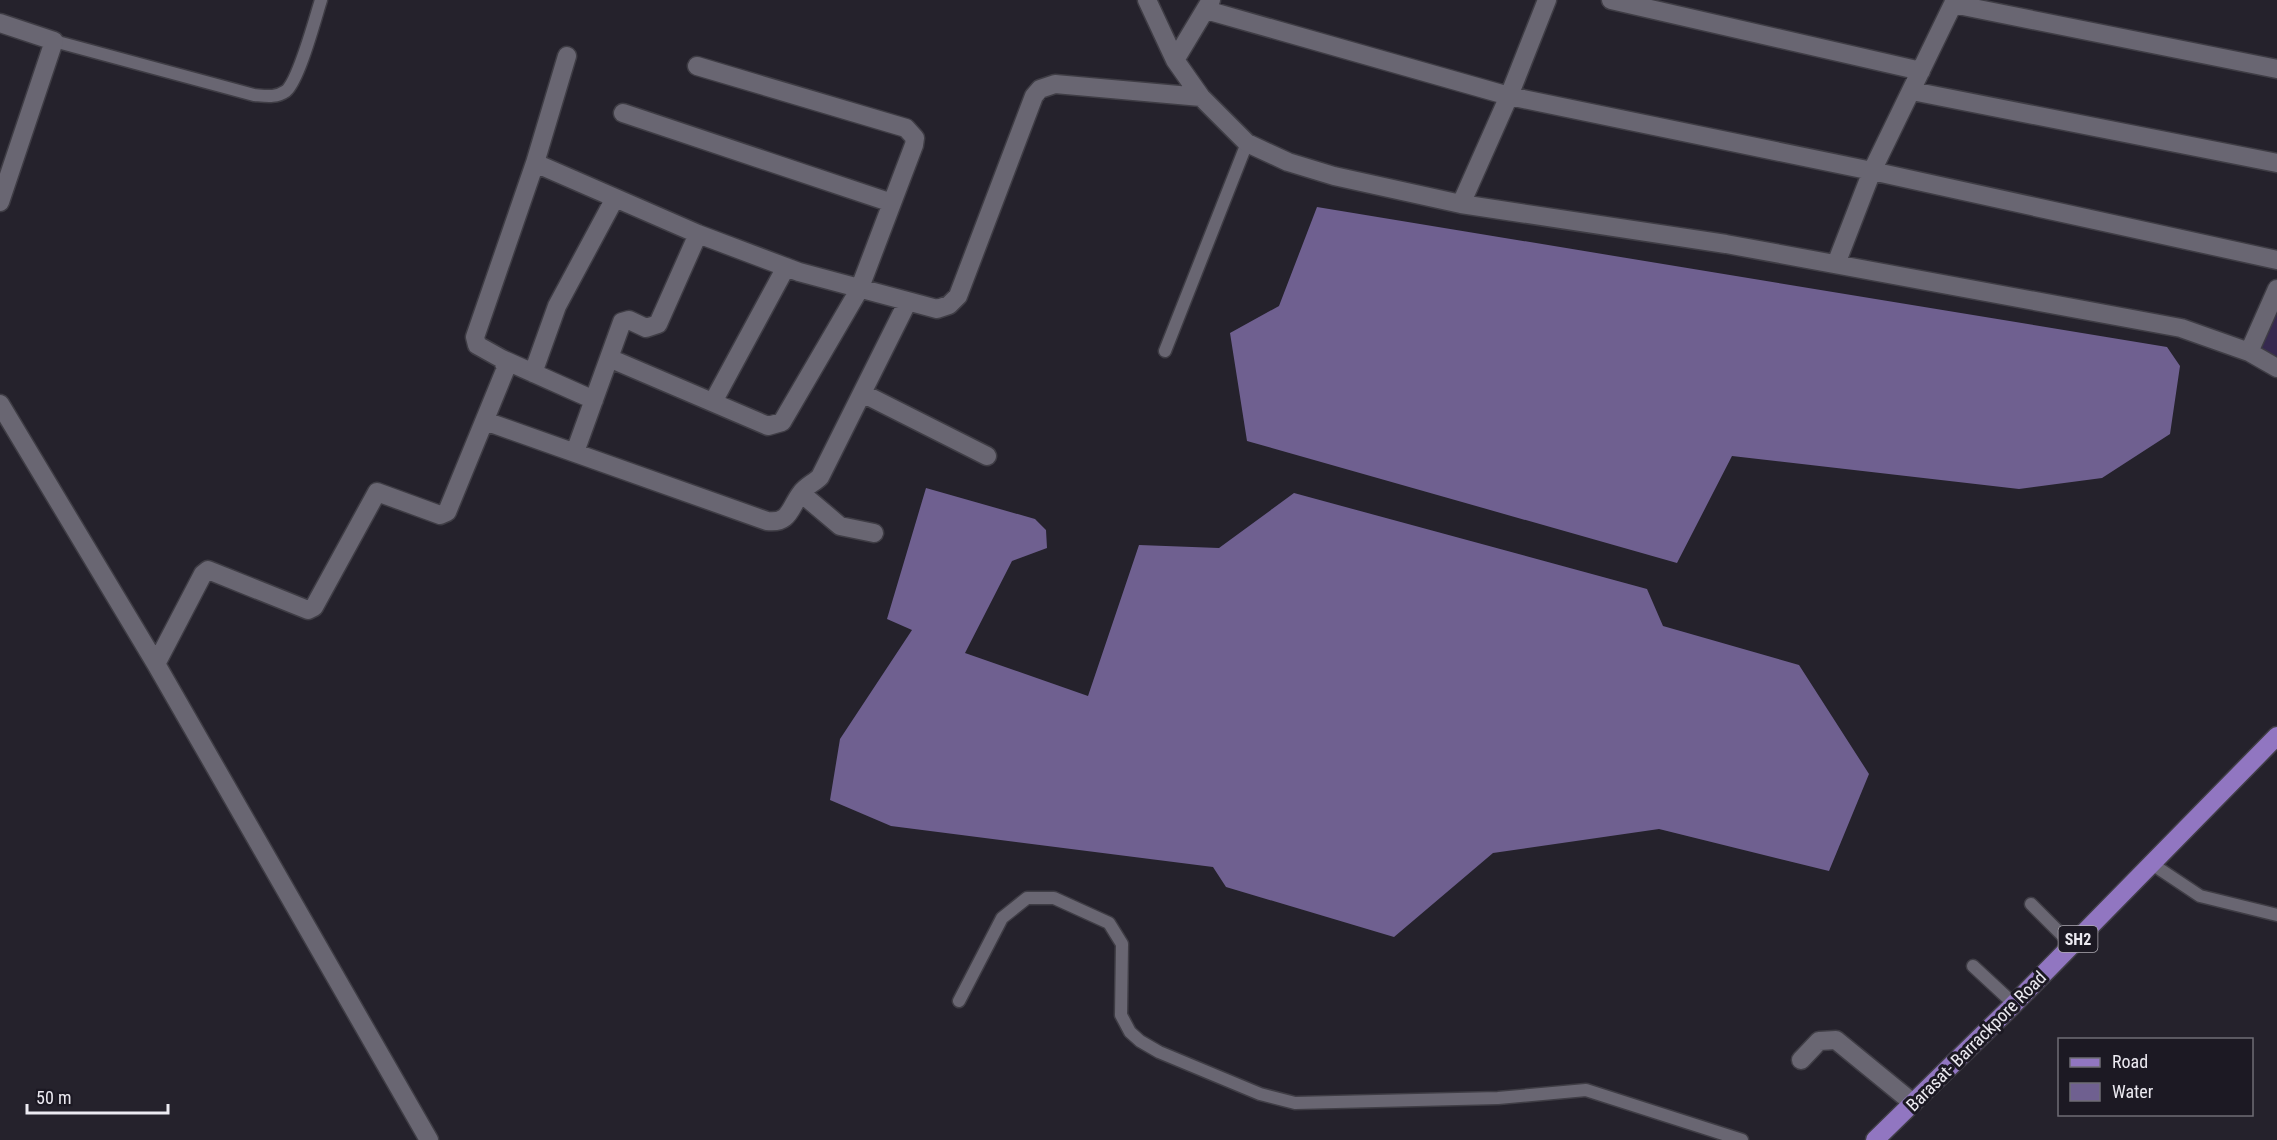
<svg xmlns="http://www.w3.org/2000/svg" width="2277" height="1140" font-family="'Roboto Condensed',sans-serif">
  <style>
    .green { fill: #36294f }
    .water { fill: #6f6090 }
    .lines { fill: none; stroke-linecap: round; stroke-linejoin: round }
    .service-casing { stroke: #3f3d45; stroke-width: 15 }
    .minor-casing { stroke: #3f3d45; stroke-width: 21 }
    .primary-casing { stroke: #3f3d45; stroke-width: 21 }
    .service { stroke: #696672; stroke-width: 12 }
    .minor { stroke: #696672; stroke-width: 18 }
    .primary { stroke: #9176c1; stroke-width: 18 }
    .labels { text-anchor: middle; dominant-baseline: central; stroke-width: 6; stroke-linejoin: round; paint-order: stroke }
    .shield { fill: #1c1923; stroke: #aeabb3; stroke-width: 1.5 }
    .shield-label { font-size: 16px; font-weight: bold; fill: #eceaf1 }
    .street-label { font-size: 18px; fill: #eceaf1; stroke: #1c1923 }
  </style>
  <rect width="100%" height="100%" fill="#25222c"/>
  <path class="green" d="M2277 305V360L2255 347Z"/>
  <path class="water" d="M1317 207 2167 347 2180 366 2170 434 2102 478 2019 489 1732 456 1677 563 1247 441 1230 333 1279 306Z
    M926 488 1035 519 1046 530 1047 548 1012 561 965 653 1088 696 1139 545 1219 548 1294 493 1647 589 1663 626 1799 665 1869 774 1829 871 1659 829 1493 853 1394 937 1226 887 1213 867 891 826 830 800 840 739 912 630 887 619Z"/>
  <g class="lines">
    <g class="service-casing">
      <path id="service" d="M54 41 254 95C266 96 276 98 286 91 299 80 315 19 321 0
        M1165 351 1247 143
        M2152 864 2200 896 2277 915
        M2031 904 2072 945
        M1973 966 2014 1004
        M959 1001 1002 918 1027 898H1054L1109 923 1122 944 1121 1015 1130 1032 1140 1041 1159 1052 1260 1094 1295 1103 1498 1098 1586 1090 1742 1140"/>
    </g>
    <g class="minor-casing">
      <path id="minor" d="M1147 0 1175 60 1201 97 1247 143 1288 162 1334 176 1461 204 1726 244 2181 328 2249 352 2277 368
        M1547 0 1509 96 1872 171 1955 0
        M1611 0 1921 71
        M1953 4 2277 69
        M1206 10 1509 96 1461 204
        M0 23 54 41 0 202
        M567 56 535 163 698 234 799 272 937 309 949 305 958 296 1034 96 1040 89 1055 84 1201 97
        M1175 60 1211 0
        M1912 91 2277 163
        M623 113 892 203
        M1836 264 1872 171 2277 260
        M2249 352 2277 289
        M609 358 768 426 782 422 859 290 914 145 915 138 906 128 697 66
        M502 359 594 400
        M533 373 557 306 615 198
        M862 393 987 456
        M713 402 786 267
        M0 404 156 664 429 1140
        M485 421 767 521C790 524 790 507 801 493 806 486 814 483 820 477L907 303
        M575 452 622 322 629 320 646 328 658 324 698 234
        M801 493 840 526 874 533
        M156 664 203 574 208 570 308 610 314 607 377 492 440 515 447 512 506 368 502 359 477 345 475 337 535 163
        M1801 1060 1819 1041 1836 1040 1913 1103"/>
    </g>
    <g class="primary-casing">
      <path id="primary" d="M1875 1140 2014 1004 2277 736"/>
    </g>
    <use href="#service" class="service"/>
    <use href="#minor" class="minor"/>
    <use href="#primary" class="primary"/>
  </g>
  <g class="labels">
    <rect class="shield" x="2058.5" y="926" width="39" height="26" rx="4.5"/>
    <g class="shield-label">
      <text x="2078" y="939">SH2</text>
    </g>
    <g class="street-label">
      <text transform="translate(1976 1041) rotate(-45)">Barasat- Barrackpore Road</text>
    </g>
  </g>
  <rect x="2058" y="1038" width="195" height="78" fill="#1c1923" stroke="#6f6d75" stroke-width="1.5"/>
  <rect x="2070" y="1058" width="30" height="9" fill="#9176c1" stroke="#6f6d75" stroke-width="1.5"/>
  <text x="2112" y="1068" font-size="18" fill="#eceaf1">Road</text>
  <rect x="2070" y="1083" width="30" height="18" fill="#6f6090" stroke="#6f6d75" stroke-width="1.5"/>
  <text x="2112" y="1098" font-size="18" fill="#eceaf1">Water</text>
  <path d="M27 1104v9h141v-9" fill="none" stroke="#eceaf1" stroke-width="3"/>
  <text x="36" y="1104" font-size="18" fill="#eceaf1" stroke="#1c1923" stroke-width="4.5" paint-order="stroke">50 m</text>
</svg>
